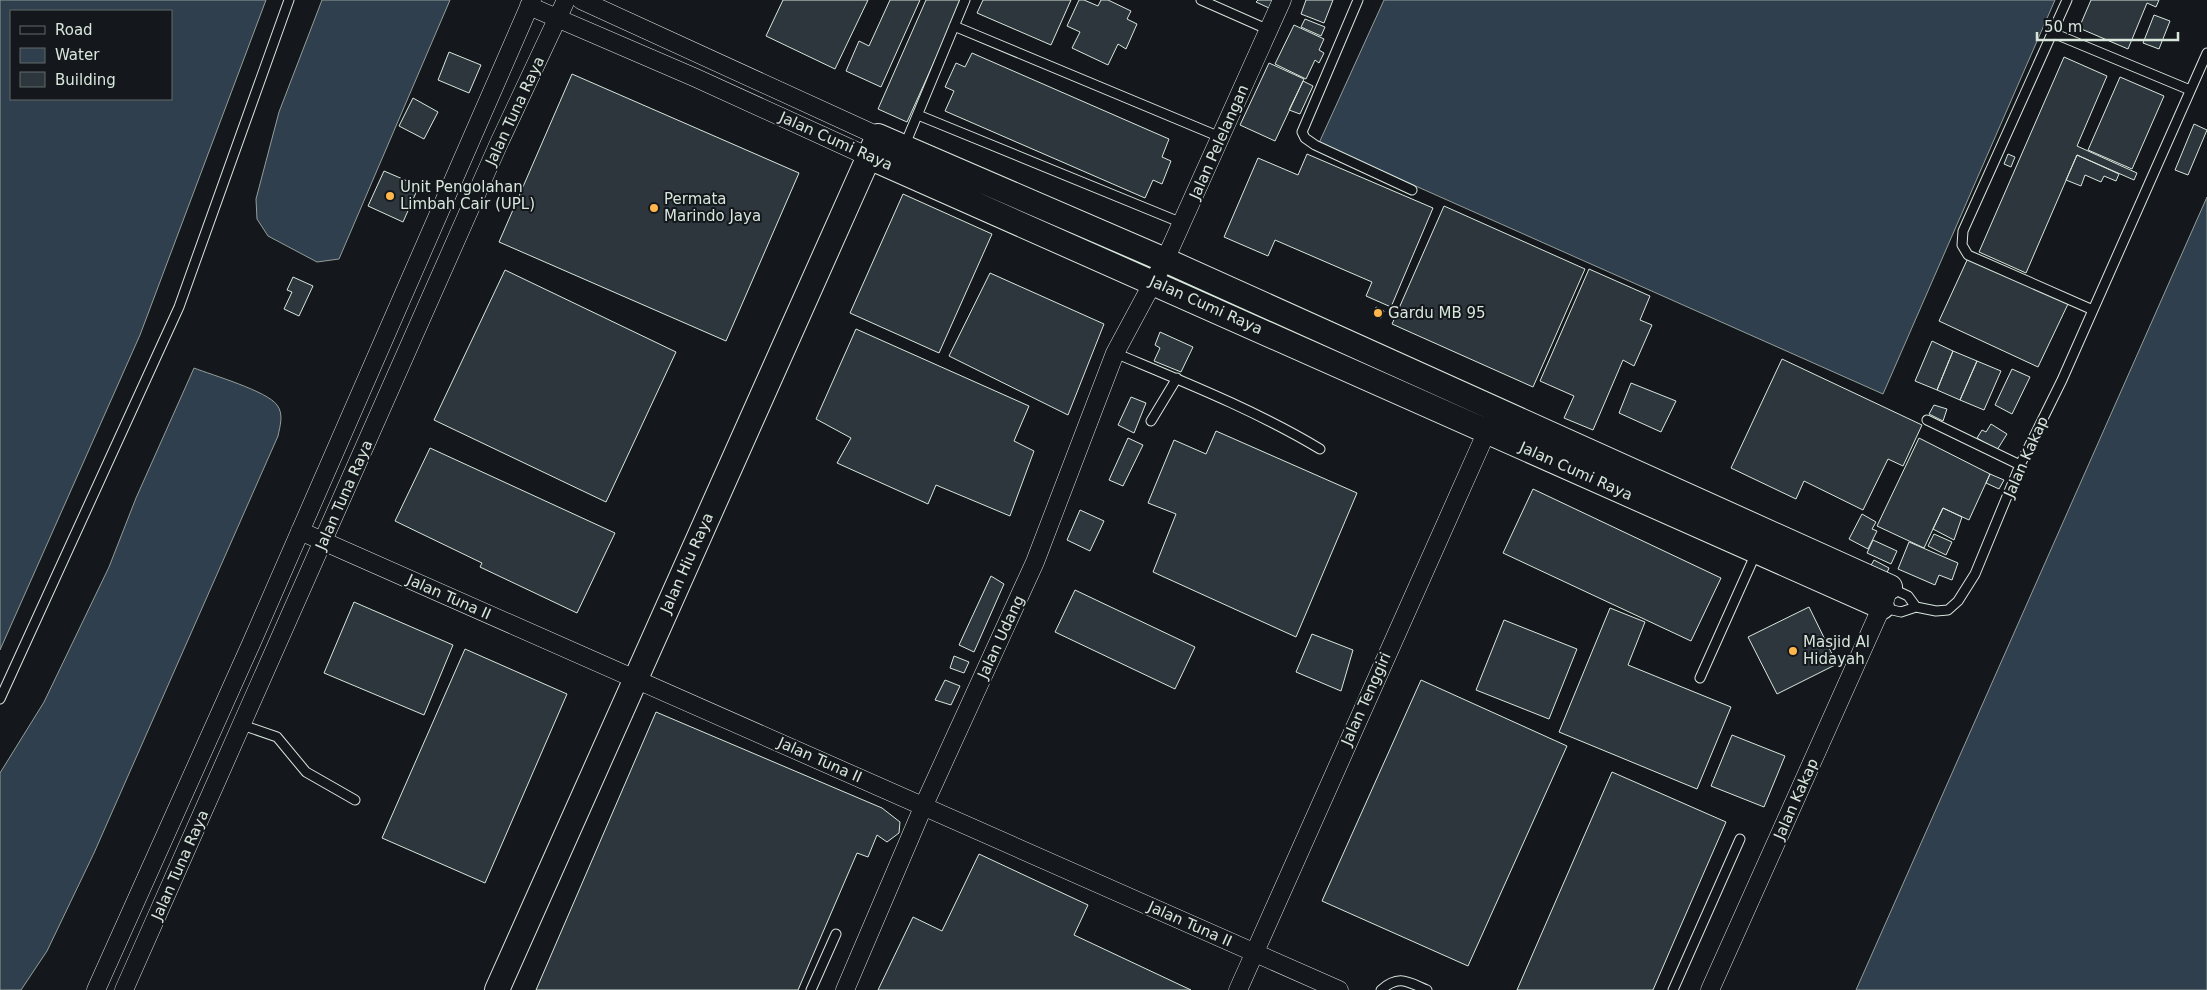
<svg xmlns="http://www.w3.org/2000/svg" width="2207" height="990" font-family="'DejaVu Sans',sans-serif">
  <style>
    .water { fill: #2f3f4d; stroke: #939e99; fill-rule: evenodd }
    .building { fill: #2c363c; stroke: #d8e6dc }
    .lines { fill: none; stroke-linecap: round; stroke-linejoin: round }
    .lane-casing { stroke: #d8e6dc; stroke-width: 11 }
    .street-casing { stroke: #d8e6dc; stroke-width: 19 }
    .secondary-casing { stroke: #d8e6dc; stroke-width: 26 }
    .lane { stroke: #14181c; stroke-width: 9 }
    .street { stroke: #14181c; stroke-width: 18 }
    .secondary { stroke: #14181c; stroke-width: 24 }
    .poi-dot { fill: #ffb74d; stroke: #14181c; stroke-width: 2 }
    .labels { text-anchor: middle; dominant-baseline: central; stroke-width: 4; stroke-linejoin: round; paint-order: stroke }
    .street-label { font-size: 15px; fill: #d8e6dc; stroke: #14181c }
    .poi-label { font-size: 15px; fill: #d8e6dc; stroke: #14181c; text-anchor: start }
  </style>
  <rect width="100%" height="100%" fill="#14181c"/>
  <path class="water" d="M0 0H266L140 335 0 650ZM11 11H171V99H11Z
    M322 0H450L339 259 317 262 268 236 257 219 256 199 279 112Z
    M1384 0H2055L1883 394 1319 143Z
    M2207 197V990H1856Z
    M194 368C212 375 267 391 277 405 284 414 280 426 278 436L94 853 47 951 21 990H0V773L44 702 109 567 136 498Z"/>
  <path class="building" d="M783 0H868L835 69 766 36Z
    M890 0H920L881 87 846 71 859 41 869 46Z
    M926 0H962L907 122 878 109Z
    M983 0H1071L1051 45 977 13Z
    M1079 0H1084L1098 6 1101 0H1108L1131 11 1127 19 1137 24 1126 49 1118 44 1108 65 1072 48 1080 32 1067 26Z
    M1258 0H1273L1269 8 1256 2Z
    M1306 0H1333L1324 23 1301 14Z
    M2091 0H2159L2156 7 2147 3 2128 49 2079 28Z
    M2154 15 2170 21 2159 49 2143 43Z
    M1305 19 1325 27 1321 36 1301 27Z
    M1294 25 1324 39 1319 50 1324 53 1319 63 1315 60 1306 79 1275 64Z
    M449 52 481 65 469 93 438 80Z
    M972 53 1169 139 1162 157 1171 161 1162 184 1153 180 1145 198 945 111 954 91 945 87 956 63 965 67Z
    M2064 57 2107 76 2077 146 2137 173 2134 180 2077 155 2026 273 1979 252Z
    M1269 63 1304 79 1275 141 1240 125Z
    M572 74 799 173 726 341 499 242Z
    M2120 77 2164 96 2132 169 2088 150Z
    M1303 81 1313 86 1300 114 1289 110Z
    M413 98 438 112 424 139 399 126Z
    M2194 124 2207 130 2188 175 2175 170Z
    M1307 154 1433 208 1391 307 1366 296 1372 282 1275 240 1268 256 1224 237 1258 158 1298 175Z
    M2008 154 2015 157 2011 167 2004 164Z
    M2077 155 2119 174 2116 181 2104 176 2101 182 2085 175 2081 186 2066 180Z
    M384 171 419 186 403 222 368 206Z
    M903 194 992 234 939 353 850 313Z
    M1444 206 1585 269 1533 387 1392 324Z
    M1968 258 2068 304 2038 367 1939 321Z
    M1589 269 1650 296 1640 320 1652 325 1634 366 1623 360 1593 430 1564 418 1574 396 1540 381Z
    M505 270 676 352 606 502 434 420Z
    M990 273 1104 324 1068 415 949 356Z
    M293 277 313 286 299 316 284 309 292 292 287 290Z
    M1376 307 1384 311 1381 318 1373 315Z
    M856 329 1029 406 1014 441 1034 451 1010 516 936 485 928 504 837 463 851 438 816 419Z
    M1160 332 1193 347 1181 372 1154 361 1160 348 1155 345Z
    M1932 341 1953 351 1937 390 1915 381Z
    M1953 351 1977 361 1960 400 1937 390Z
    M1782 359 1922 425 1903 466 1888 459 1863 510 1804 481 1796 499 1731 468Z
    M1977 361 2001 371 1984 410 1960 400Z
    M2012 369 2030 377 2012 414 1995 405Z
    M1631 383 1676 401 1661 432 1619 413Z
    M1131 397 1146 403 1134 433 1118 425Z
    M1934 405 1947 409 1943 421 1929 414Z
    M1991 424 2007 434 1997 450 1977 438 1982 430 1986 432Z
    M1216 431 1357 493 1296 637 1153 572 1176 514 1148 503 1174 440 1206 454Z
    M1128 438 1143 445 1123 486 1109 480Z
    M1919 438 1990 474 1969 520 1943 508 1924 548 1877 526Z
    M430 448 615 533 577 613 480 567 482 563 395 521Z
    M1990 474 2004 480 1999 489 1986 483Z
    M1533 489 1721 578 1691 641 1503 553Z
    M1943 508 1962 517 1954 540 1933 529Z
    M1080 510 1104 521 1090 551 1067 540Z
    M1862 514 1876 522 1872 529 1877 531 1868 549 1849 539Z
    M1934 534 1952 542 1946 555 1928 546Z
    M1873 540 1897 551 1891 564 1867 553Z
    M1909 542 1958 563 1952 580 1939 575 1935 585 1898 569Z
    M1874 560 1889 568 1886 575 1870 567Z
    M991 576 1004 584 974 652 959 645Z
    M1075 590 1195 647 1175 689 1055 632Z
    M354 602 453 645 424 715 324 673Z
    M1809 607 1837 664 1777 694 1748 637Z
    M1610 608 1645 622 1628 665 1731 707 1697 789 1559 732Z
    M1504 620 1577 649 1549 719 1476 690Z
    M1312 634 1353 650 1341 691 1296 672Z
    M465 649 567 694 485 883 382 838Z
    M954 656 969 662 964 673 950 668Z
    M945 680 960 686 951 705 935 700Z
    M1421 680 1567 746 1468 966 1322 901Z
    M656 712 882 808 900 822 899 833 887 842 877 835 868 857 857 853 798 990H536Z
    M1732 735 1785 756 1764 807 1711 786Z
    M1612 772 1726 822 1675 939 1653 990H1517Z
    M979 854 1088 905 1074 935 1191 990H878L913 917 942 931Z"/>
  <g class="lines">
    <g class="lane-casing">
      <path id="lane" d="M1201 0 1269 30
        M1358 0 1302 132 1305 138 1315 145 1412 190
        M2067 0 1963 231 1962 245 1968 255 2093 310
        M954 26 1220 137
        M2053 33 2190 90
        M918 115 1182 223
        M904 147 965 0
        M1115 353C1184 382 1255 410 1320 449
        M1927 420 2020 465
        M1151 421 1177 378
        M1891 588 1908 596 1916 607
        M1884 608 1901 612 1916 607 1936 611 1948 610 1958 601 1975 574 2020 465 2062 380 2207 53
        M1700 678 1756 553
        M0 699 179 307 289 0
        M242 725 277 737 306 772 355 800
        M811 990 836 934
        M1381 990C1399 974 1408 982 1427 990
        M1673 990 1740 839"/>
    </g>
    <g class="street-casing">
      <path id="street" d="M581 0 878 136
        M529 6 696 78 869 157
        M300 531 1339 990
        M96 990 251 644 532 0
        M124 990 499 143 566 0
        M845 990 924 805 1035 562 1115 353 1165 260 1282 0
        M1238 990 1491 422
        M1710 990 1886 597"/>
    </g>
    <g class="secondary-casing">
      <path id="secondary" d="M869 157 1882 607
        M497 990 878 136 1165 260 1890 587"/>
    </g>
    <use href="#lane" class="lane"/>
    <use href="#street" class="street"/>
    <use href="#secondary" class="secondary"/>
  </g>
  <g class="poi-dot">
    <circle cx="390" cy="196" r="5"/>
    <circle cx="654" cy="208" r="5"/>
    <circle cx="1378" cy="313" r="5"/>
    <circle cx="1793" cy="651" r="5"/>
  </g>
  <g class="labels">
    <g class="street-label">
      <text transform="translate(515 111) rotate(-65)">Jalan Tuna Raya</text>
      <text transform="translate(836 141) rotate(24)">Jalan Cumi Raya</text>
      <text transform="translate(1219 142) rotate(-66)">Jalan Pelelangan</text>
      <text transform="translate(1206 305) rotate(24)">Jalan Cumi Raya</text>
      <text transform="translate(2026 457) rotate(-66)">Jalan Kakap</text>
      <text transform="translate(1576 471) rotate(24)">Jalan Cumi Raya</text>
      <text transform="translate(344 495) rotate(-66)">Jalan Tuna Raya</text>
      <text transform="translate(687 563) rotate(-66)">Jalan Hiu Raya</text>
      <text transform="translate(449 597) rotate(24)">Jalan Tuna II</text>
      <text transform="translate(1001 637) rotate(-65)">Jalan Udang</text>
      <text transform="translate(1366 699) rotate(-66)">Jalan Tenggiri</text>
      <text transform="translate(820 760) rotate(24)">Jalan Tuna II</text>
      <text transform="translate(1796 799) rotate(-66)">Jalan Kakap</text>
      <text transform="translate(180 865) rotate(-66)">Jalan Tuna Raya</text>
      <text transform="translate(1190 924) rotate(24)">Jalan Tuna II</text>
    </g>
    <g class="poi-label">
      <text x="400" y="187">Unit Pengolahan<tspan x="400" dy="17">Limbah Cair (UPL)</tspan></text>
      <text x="664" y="199">Permata<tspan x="664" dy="17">Marindo Jaya</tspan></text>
      <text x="1388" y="313">Gardu MB 95</text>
      <text x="1803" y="642">Masjid Al<tspan x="1803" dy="17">Hidayah</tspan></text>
    </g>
  </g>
  <rect x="10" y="10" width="162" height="90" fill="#14181c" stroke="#626a69"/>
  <rect x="20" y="26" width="25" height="8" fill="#14181c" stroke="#626a69"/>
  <text x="55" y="35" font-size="15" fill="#d8e6dc">Road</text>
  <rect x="20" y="48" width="25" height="15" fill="#2f3f4d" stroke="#626a69"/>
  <text x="55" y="60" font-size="15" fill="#d8e6dc">Water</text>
  <rect x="20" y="72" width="25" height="15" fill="#2c363c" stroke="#626a69"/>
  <text x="55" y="85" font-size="15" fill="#d8e6dc">Building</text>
  <path d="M2037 32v8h141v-8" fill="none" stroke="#d8e6dc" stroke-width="2.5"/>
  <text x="2044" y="32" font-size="15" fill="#d8e6dc" stroke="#14181c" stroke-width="4" paint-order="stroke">50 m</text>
</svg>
